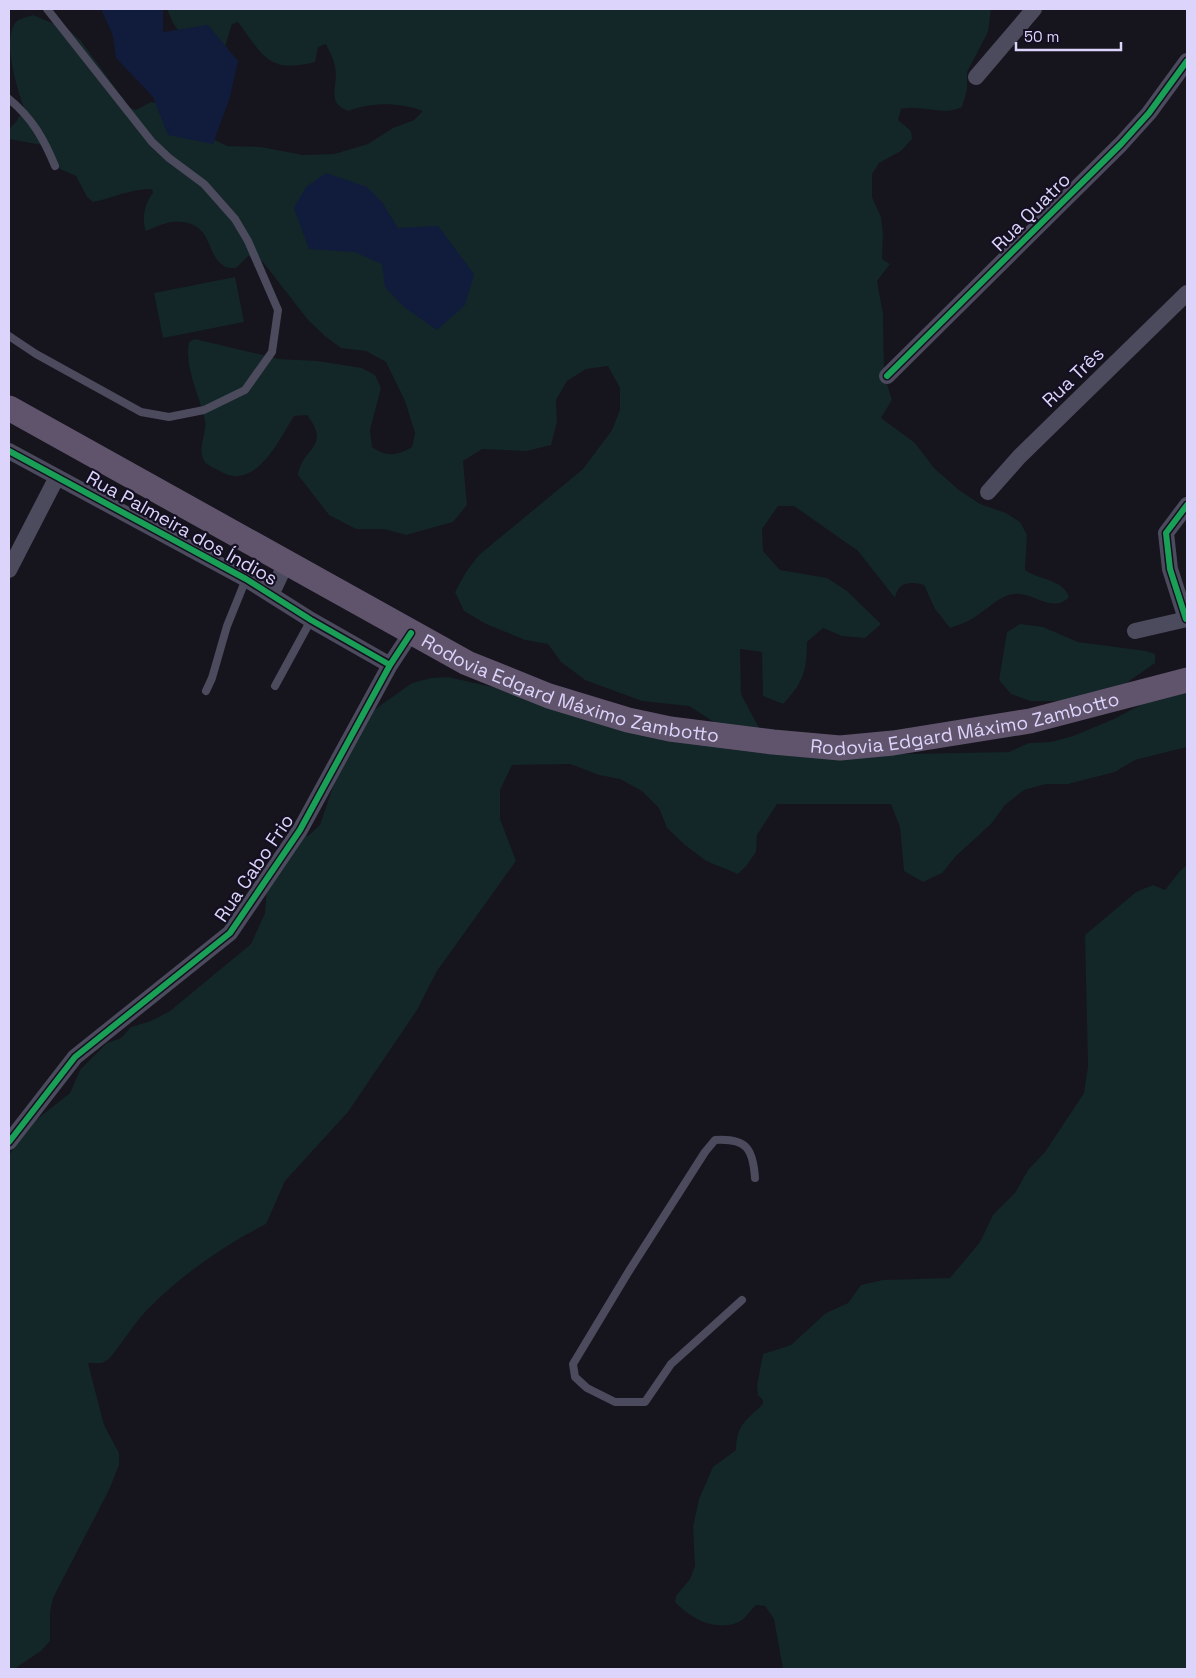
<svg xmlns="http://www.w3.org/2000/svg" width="1196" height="1678" font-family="'Space Grotesk',sans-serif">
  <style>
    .green { fill: #132628 }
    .water { fill: #111c3c }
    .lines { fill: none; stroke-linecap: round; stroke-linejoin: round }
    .lane { stroke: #4c4a5d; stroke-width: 8 }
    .street { stroke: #4c4a5d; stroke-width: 16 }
    .primary { stroke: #60546d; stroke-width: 25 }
    .cycleway-casing { stroke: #141021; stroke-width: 9 }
    .cycleway { stroke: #1a9f57; stroke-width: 6 }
    .labels { text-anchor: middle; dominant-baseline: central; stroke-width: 4.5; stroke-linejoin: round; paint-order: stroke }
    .street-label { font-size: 19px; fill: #dcd4fb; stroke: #141021 }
  </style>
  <rect width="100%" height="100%" fill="#16141d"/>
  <path class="green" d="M167 9H991L988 32 967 72V90L962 107C943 117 922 104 901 109L898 120 911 131 912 139 901 151 879 163 872 174V197L881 217 883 234 882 259 890 264 877 281 883 314 884 374 892 400 881 418 915 443 934 468 959 490 980 504 1006 513 1020 522 1027 535 1025 570C1039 580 1063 579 1069 597 1054 613 1036 595 1019 594 1003 592 987 610 975 617 968 622 958 625 950 628L935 609 924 585C910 581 898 582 895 598L858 551 794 506H778L762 529 763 551 780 570 827 578 847 591 881 624 865 638 842 636 823 628 807 642C807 671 803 683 783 704L763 696 762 652 740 649 741 694 761 732 725 729 689 706 642 701 585 680 561 662 548 644 525 640 486 624 464 611 455 592 466 572 479 555 583 469 612 430 620 410V388L608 366 586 369 567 381 556 400 557 422 551 445 527 451 482 449 463 461 467 505 453 522 406 535 384 529H356L329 515 298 475C302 447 332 448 307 415L294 416C278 442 254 494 218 470 214 468 207 465 205 462 196 450 207 434 205 421 200 395 184 369 189 342L195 339 279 359 318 361 362 368 375 375 381 388 370 430 372 447C387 457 397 456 412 447L415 433 405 401 386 362 366 351 341 348 326 337 308 320 263 262 248 256 236 268C233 268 227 268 224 266 205 256 214 218 172 222 163 223 154 228 146 231 141 219 145 202 153 193L152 189C134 188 112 198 93 202L87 197 76 176 60 169 42 145 9 139V129L16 122 24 108C17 88 0 35 18 20 22 18 28 17 33 15L69 30 81 41 130 108 136 110 151 102 162 104 185 125 227 146 261 147 303 155 334 154 368 144 393 128 414 120 423 111C400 102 371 102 348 111 325 103 339 85 335 67 334 59 329 51 326 44L318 47 315 62C269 74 263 56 238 22L232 24 224 50 187 43 173 23Z
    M235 277 244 322 163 338 154 293Z
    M1020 624 1043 627 1078 642 1146 651 1155 654V663L1115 691 1088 701H1030L1011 694 999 680 1007 632Z
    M448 677 801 756 1009 752 1029 743 1051 742 1073 736 1114 719 1153 698 1187 692V747L1135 760 1115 772 1068 784H1046L1024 790 1005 805 991 824 956 856 942 873 923 882 904 871 900 827 891 804H777L757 835 756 852 747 865 738 874 706 861 685 845 667 828 659 808 642 791 620 779 599 775 570 764 512 765 500 790V819L516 861 437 971 417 1010 348 1112 285 1181 266 1224C223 1246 181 1275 147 1310 133 1325 122 1343 109 1359L102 1363H88L104 1425 119 1453V1465L109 1490 53 1598 50 1612V1641L41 1651 14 1669H9V1155L32 1123 70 1093 80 1070 107 1043 121 1038 131 1027 151 1021 170 1011 251 944 265 913 267 883 291 837 308 836 320 825 343 757 360 720 412 683 431 678Z
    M1187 865V1669H783L774 1619 765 1606 756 1605C751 1610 745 1619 739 1622 715 1632 691 1619 675 1602L676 1596 690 1579 695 1566 693 1527 699 1499 713 1467 736 1450C737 1423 745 1422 763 1404V1400L758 1395 757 1386 763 1354 791 1345 826 1313 848 1303 861 1285 883 1280 950 1278 980 1242 993 1215 1015 1193 1028 1170 1045 1152 1084 1093 1088 1066 1085 935 1136 892 1153 885 1165 890 1180 871Z"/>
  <path class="water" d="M101 9H163V32L208 25 238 61 230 97 213 144 168 135 153 97 116 58 113 36Z
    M326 173 367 187 382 202 398 228 438 226 474 274 465 305 437 330 404 307 385 287 382 264 355 252 309 249 294 208 306 187Z"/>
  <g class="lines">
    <path class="lane" d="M9 99C32 118 44 139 55 166
      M9 336 36 354 141 412 169 417 204 410 245 390 272 352 278 310 248 241 235 219 204 184 169 158 152 142 47 9
      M275 686 311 620
      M206 691 212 678 227 626 246 579
      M742 1300 671 1364 645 1402H615L587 1388 575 1377 573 1364 629 1271 705 1152 715 1140C747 1138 753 1149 755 1178"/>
    <path class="street" d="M976 77 1034 9
      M887 376 1121 144 1149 113 1187 61
      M9 451 246 579 311 620 390 665
      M988 492 1019 457 1187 293
      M9 570 57 477
      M271 595 287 561
      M1186 619 1170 569 1166 533 1187 505
      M1135 631 1187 619
      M9 1142 75 1057 230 933 300 830 390 665 411 633"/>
    <path class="primary" id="s1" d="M9 408 467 663 549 696 628 720 670 729 773 742 840 748 893 743 1030 721 1187 680"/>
    <g class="cycleway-casing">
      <path id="cycleway" d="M887 376 1121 144 1149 113 1187 61
        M9 451 246 579 311 620 390 665
        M1186 619 1170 569 1166 533 1187 505
        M9 1142 75 1057 230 933 300 830 390 665 411 633"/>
    </g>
    <use href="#cycleway" class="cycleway"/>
  </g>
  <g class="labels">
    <g class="street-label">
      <text transform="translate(1031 212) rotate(-45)">Rua Quatro</text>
      <text transform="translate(1073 377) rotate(-44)">Rua Três</text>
      <text transform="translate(182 528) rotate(29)">Rua Palmeira dos Índios</text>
      <text stroke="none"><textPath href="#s1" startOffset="631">Rodovia Edgard Máximo Zambotto</textPath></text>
      <text stroke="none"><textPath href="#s1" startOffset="1036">Rodovia Edgard Máximo Zambotto</textPath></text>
      <text transform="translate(254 868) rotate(-56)">Rua Cabo Frio</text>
    </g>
  </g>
  <rect width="1196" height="1678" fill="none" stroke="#dcd4fb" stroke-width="20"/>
  <path d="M1016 42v8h105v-8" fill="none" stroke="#dcd4fb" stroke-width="2.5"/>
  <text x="1024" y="42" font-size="15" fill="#dcd4fb" stroke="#141021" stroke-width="4" paint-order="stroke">50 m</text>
</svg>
